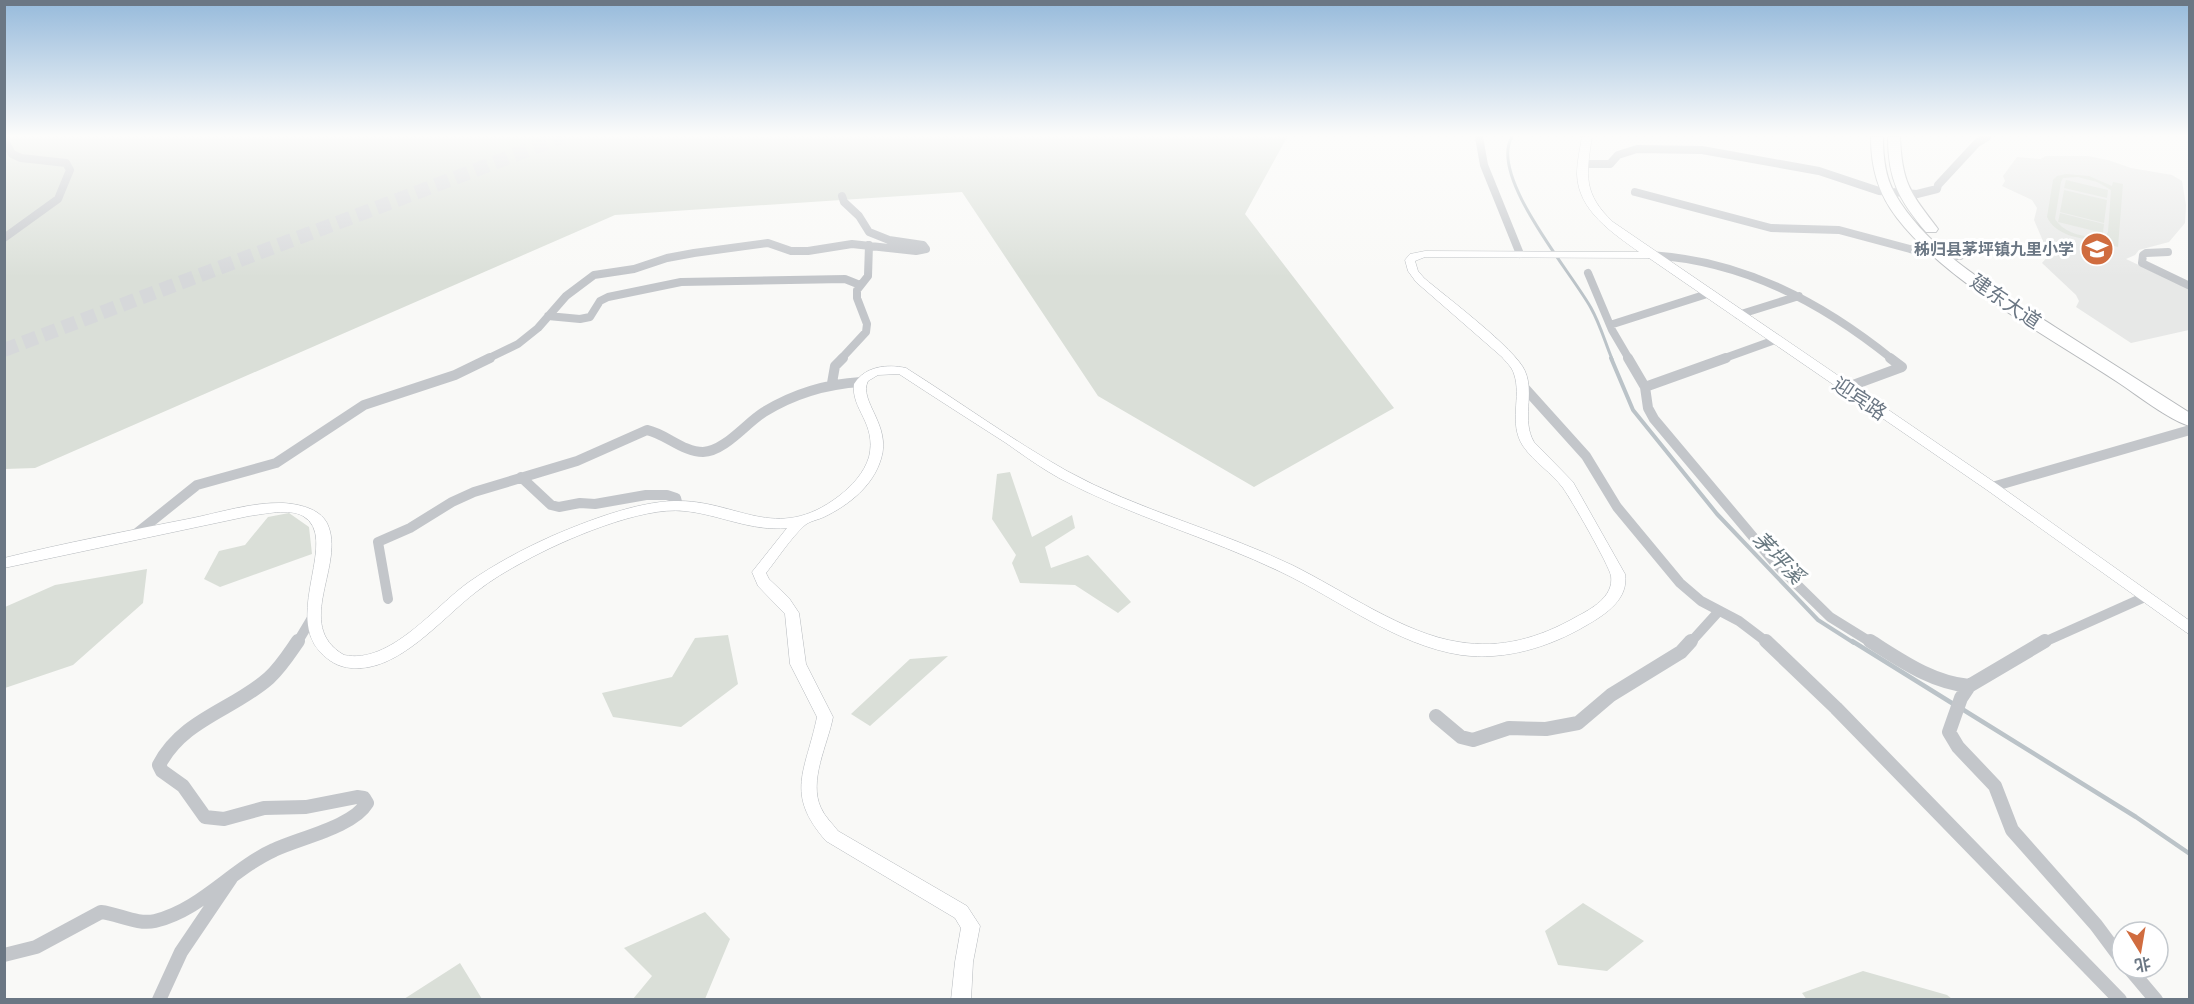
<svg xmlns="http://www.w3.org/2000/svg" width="2194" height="1004" font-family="'Noto Sans','Noto Sans SC',sans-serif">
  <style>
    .built { fill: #e7e8e7 }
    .green { fill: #dadfd8; fill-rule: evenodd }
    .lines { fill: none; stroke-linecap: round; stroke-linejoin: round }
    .stream-far2 { stroke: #bbc3c8; stroke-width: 3 }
    .stream-far1 { stroke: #bbc3c8; stroke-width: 4 }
    .stream { stroke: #bbc3c8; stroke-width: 4.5 }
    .highway-tunnel { stroke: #d6d8da; stroke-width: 14; stroke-dasharray: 14 7; stroke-linecap: butt }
    .secondary-casing { stroke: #b6babe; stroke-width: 1 }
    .highway-casing { stroke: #b6b9bc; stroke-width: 2 }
    .street-far2 { stroke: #c3c6ca; stroke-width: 8 }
    .street-far1 { stroke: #c3c6ca; stroke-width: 10 }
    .street { stroke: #c3c6ca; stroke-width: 14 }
    .secondary { fill: #fff; fill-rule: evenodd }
    .highway { fill: #fff; fill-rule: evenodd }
    .labels { text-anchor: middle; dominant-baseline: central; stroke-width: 6; stroke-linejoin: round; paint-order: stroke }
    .far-poi-label { font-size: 16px; font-weight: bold; fill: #6b7784; stroke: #fff; text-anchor: end }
    .street-label { font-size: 20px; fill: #6b7784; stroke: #fff }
    .water-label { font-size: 21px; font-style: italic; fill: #67777f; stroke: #fff }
  </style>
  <rect width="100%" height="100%" fill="#f9f9f7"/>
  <path class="built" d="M2046 156H2088L2108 160 2131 168 2172 175 2182 181 2186 205 2185 223 2169 242 2139 250 2135 255 2126 259 2189 289V330L2131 343 2076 307 2079 301 2076 295 2042 263 2049 255 2034 220 2037 208 2032 200 2002 186 2005 181 2003 176 2017 157 2040 159Z"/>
  <path class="green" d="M4 137H1287L1245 214 1394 408 1254 487 1098 396 962 192 615 215 35 468 5 469Z
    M2066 174 2089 176 2112 186 2113 182 2123 184 2118 247 2107 244V240C2087 241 2056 237 2047 217L2053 180 2057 176ZM2078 177 2097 182 2111 190 2108 232 2106 235C2090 240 2064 234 2055 219L2061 182 2063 178Z
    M2066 180 2108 190 2107 198 2064 188Z
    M2064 190 2107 200 2104 223 2060 212Z
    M2060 213 2104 224 2103 233 2058 222Z
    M1010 472 1032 537 1072 515 1075 528 1045 547 1051 568 1088 555 1131 602 1118 613 1075 585 1020 583 1012 563 1016 555 992 519 997 474Z
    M289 513 309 527 312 554 220 587 204 579 219 551 245 545 268 517Z
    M147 569 143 603 73 665 5 688V607L55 585Z
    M728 635 738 684 681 727 613 717 602 693 672 677 695 638Z
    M948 656 870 726 851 714 910 659Z
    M1583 903 1644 941 1607 971 1558 965 1545 931Z
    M705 912 730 939 705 999H633L652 976 624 948Z
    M460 963 482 999H404Z
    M1863 971 1947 995 1952 999 1807 1000 1802 993Z"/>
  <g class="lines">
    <path class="stream-far2" d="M1512 137C1488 176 1572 273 1591 308 1600 324 1605 342 1612 359"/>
    <path class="stream-far1" d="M1611 358 1633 410 1717 514 1818 620 1854 643"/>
    <path class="stream" d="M1852 641 1955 705
      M1962 709 2136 817 2190 854"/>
    <path class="highway-tunnel" d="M4 350 562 137"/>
    <g class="secondary-casing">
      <path id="secondary" d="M1582 137H1592C1586 175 1583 194 1613 222L1997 484 2190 621V635L1987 490 1649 258 1425 257 1415 261 1418 271 1424 278C1445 296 1516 349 1525 371 1535 394 1521 420 1534 442L1573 482 1625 574C1629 599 1606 614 1587 625 1550 647 1505 661 1461 655 1396 645 1340 600 1281 572 1208 537 1130 516 1059 478 1041 468 1023 455 1006 443 970 420 934 397 899 374L878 375 868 381C858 401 892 425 881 459 873 486 849 505 824 517 818 520 809 521 804 526 790 539 778 558 766 573L769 579 789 598 799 613 806 664 833 717C828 744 808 781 821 808 825 817 832 823 838 831L967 906 980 926 973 962 971 1000H951L955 962 961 928 955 918 826 841C784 793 806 771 817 717L790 664 785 614 758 586 752 572 787 528C752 532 718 514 684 511 642 506 563 540 525 561 508 570 491 580 476 592 442 618 398 673 351 668 338 667 329 661 320 652 284 613 340 537 303 516 289 508 265 514 249 516L4 568V558C65 543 127 531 188 519 219 513 251 502 283 503 298 504 319 508 327 523 347 564 292 625 344 655 390 665 435 606 469 582 495 564 523 549 552 536 587 521 636 502 674 501 737 499 775 545 839 496 852 486 864 473 869 457 877 423 851 410 854 384 865 366 887 364 906 368 960 402 1012 440 1067 471 1138 510 1219 530 1292 565 1343 590 1404 634 1459 642 1501 649 1539 638 1576 617 1591 609 1614 597 1611 576 1609 565 1571 499 1563 488 1552 473 1534 462 1523 446 1508 423 1522 397 1514 374 1512 367 1506 362 1502 357L1416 282 1408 271 1405 260 1410 254 1425 251 1639 252C1613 233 1578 211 1577 174 1577 162 1580 149 1582 137Z"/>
    </g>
    <g class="highway-casing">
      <path id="highway" d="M1871 137H1883C1883 157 1885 177 1895 194 1930 254 1999 291 2055 327 2100 356 2145 384 2190 413V426C2170 421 2135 393 2116 381 2048 336 1946 282 1897 218 1878 193 1871 168 1871 137Z
        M1888 137H1900C1902 185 1911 193 1938 229L1936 232H1926C1899 200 1888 180 1888 137Z"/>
    </g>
    <path class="street-far2" d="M1479 137 1484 165 1520 254
      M4 139 12 154 21 158 66 163 70 170 58 199 4 238
      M1583 164H1610L1618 155 1637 149 1702 150 1819 171 1879 191 1917 194 1937 189 1938 185 1977 143 1987 137
      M1635 192 1771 228 1839 230 1910 249 1944 256H1960
      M2168 252 2146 253 2143 255 2142 263 2190 286
      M1651 255C1744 261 1821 302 1892 359
      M1588 273 1612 330 1629 359
      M1738 315 1799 296
      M548 316 580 319 590 317 600 301 608 297 681 282 845 279 860 285
      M1610 325 1707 294
      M487 359 518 344 538 328 566 296 594 275 634 269 667 258 694 253 768 243 791 251H808L852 244 916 251 926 249 923 245 889 240 869 232 859 216 844 202 842 196
      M841 359 866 332 867 324 857 298V290L868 276 869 245
      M1722 359 1775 340"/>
    <path class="street-far1" d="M1628 358 1645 387 1648 408 1654 419 1775 563 1830 617 1872 643
      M832 383 835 366 843 358
      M1523 386 1586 456 1617 507 1680 583 1701 601 1739 621 1768 643
      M1645 387 1726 358
      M1845 388 1902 367 1890 358
      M521 477 551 505 559 507 580 503 595 504 646 495H667L676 498 678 506
      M1992 487 2190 430
      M137 533 197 485 276 463 364 405 455 375 490 358
      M388 599 378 542 410 528 452 502 474 492 577 461 647 430C666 434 683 452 703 452 725 451 746 423 764 412 795 393 826 384 861 382
      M297 643 312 618
      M1690 643 1719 611
      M2042 643 2145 597"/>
    <path class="street" d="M1766 641 1836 708 2120 1000
      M1870 641C1902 661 1931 682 1969 686
      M2045 641 1969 686 1961 698 1949 732 1958 747 1995 786 2012 830 2096 925 2122 960
      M1436 716 1461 737 1473 740 1509 728 1546 729 1578 723 1611 695 1681 652 1691 641
      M4 955 36 947 101 912C119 914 137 925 155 921 201 910 232 869 274 850 299 838 353 827 367 803L364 798 357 797 306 807 264 808 224 819 205 817 183 786 162 771 159 765C183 719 233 710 269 678 281 667 289 654 298 641
      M2129 968 2156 1000
      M159 1000 181 952 231 878"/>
    <use href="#secondary" class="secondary"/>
    <use href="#highway" class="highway"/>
  </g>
  <linearGradient id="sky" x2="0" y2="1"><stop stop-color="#96badb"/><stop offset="0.49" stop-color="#fcfcfb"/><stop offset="1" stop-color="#fcfcfb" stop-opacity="0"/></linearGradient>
  <rect width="2194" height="277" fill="url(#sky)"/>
  <defs>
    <g id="school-disc" transform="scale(1.725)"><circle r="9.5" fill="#d06c3f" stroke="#fff"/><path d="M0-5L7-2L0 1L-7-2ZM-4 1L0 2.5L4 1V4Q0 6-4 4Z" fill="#fff"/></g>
  </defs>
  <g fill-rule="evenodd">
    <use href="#school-disc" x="2097" y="249"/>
  </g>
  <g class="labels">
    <g class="far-poi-label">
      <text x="2074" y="249">秭归县茅坪镇九里小学</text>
    </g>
    <g class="street-label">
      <text transform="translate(2006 301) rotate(34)">建东大道</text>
      <text transform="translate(1860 398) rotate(34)">迎宾路</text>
    </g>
    <g class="water-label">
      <text transform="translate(1779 557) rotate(46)">茅坪溪</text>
    </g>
  </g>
  <rect width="2194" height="1004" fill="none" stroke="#6b7784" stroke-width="12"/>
  <g transform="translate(2140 950) rotate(169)"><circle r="28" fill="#ffffff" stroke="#c4c9ce" stroke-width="1.5"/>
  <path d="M0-4.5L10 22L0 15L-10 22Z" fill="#d06c3f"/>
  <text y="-9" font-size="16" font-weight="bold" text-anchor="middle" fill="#6b7784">北</text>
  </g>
</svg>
